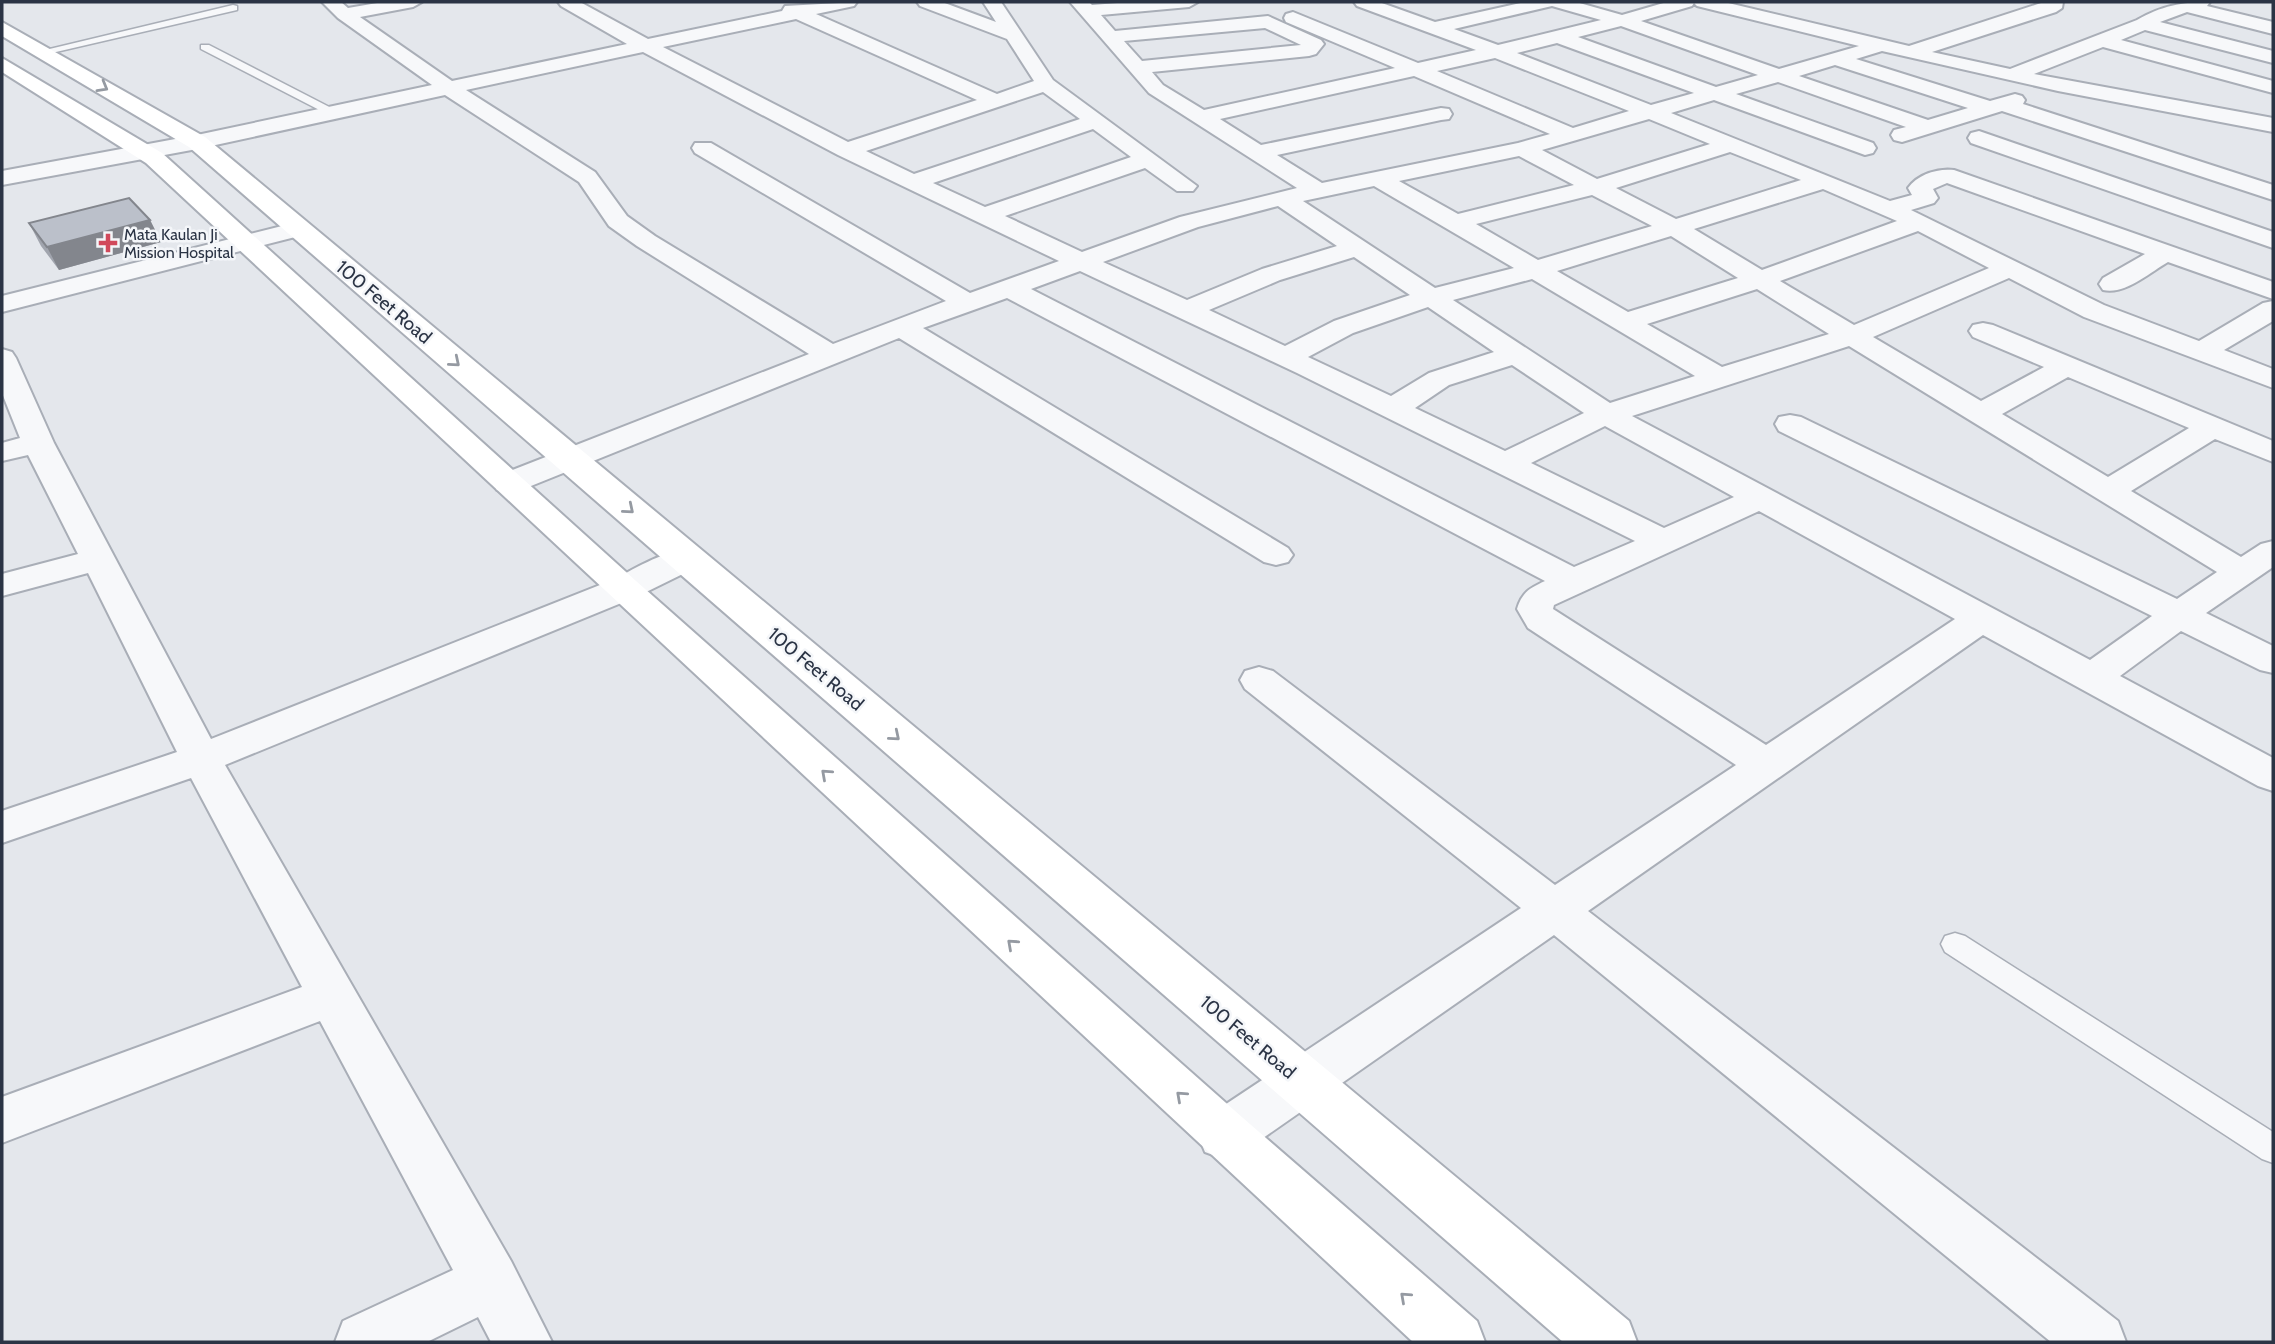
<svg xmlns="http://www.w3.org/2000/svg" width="2275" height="1344" font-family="Cabin,sans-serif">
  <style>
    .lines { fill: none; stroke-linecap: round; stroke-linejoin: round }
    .service-casing { stroke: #a9aeb7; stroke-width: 3 }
    .minor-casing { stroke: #a9aeb7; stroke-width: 4 }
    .secondary-casing { stroke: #a9aeb7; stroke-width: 4 }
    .service { fill: #f7f8fa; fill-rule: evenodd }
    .minor { fill: #f7f8fa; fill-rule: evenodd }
    .secondary { fill: #fff; fill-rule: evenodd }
    .wall { fill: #a1a5ae }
    .shaded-wall { fill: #83868d }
    .building { fill: #bbc0ca; stroke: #83868d; stroke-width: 2 }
    .oneway { stroke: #959aa2 }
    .poi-dot { fill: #d1495b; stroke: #f4f6f9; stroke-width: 2.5 }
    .labels { text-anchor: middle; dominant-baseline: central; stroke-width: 5; stroke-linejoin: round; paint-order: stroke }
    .far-poi-label { font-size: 16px; fill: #2b3445; stroke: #f4f6f9; text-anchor: start }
    .street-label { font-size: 19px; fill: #2b3445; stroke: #f4f6f9 }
  </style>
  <rect width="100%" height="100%" fill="#e4e7ec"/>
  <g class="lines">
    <g class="service-casing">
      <path id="service" d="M233 5 237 6V10L43 55 37 52Z
        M201 45H209L341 113 339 116H331L201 49Z
        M1955 933 1965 936 2273 1132V1163L2262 1159 1945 952 1941 944 1945 936Z"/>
    </g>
    <g class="minor-casing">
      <path id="minor" d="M322 2H341L348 8 383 2H422L413 7 360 17 452 81 627 44 561 6 558 2H580L648 39 782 11 785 6 857 2 854 6 816 14 997 94 1034 81 1007 39 920 6 917 2H942L996 22 983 2H1001L1053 80 1197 186 1193 191H1177L1145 168 1005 216 1082 252 1180 217 1297 188 1149 93 1070 2H1089L1092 5 1130 2H1198L1189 7 1101 15 1115 31 1268 16 1321 40 1324 44 1316 54 1309 56 1152 72 1163 85 1204 110 1395 68 1286 22 1284 18 1286 14 1293 12 1418 63 1476 50 1357 6 1354 2H1379L1435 22 1525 2H1576L1622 15 1667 2H1724L1909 46 2044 2H2063L2062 8 2056 12 1932 52 2010 69 2137 20C2161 6 2182 2 2210 2L2207 6 2273 22V34L2187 12 2160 22 2273 51V63L2145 30 2121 40 2273 81V93L2103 47 2034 74 2273 118V132L2058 91 1882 51 1856 59 1990 101 2015 94 2022 96 2025 100 2023 104 2273 185V200L2002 111 1902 142 1894 140 1891 135 1894 130 1906 127 1778 82 1736 94 1873 143 1876 148 1873 153 1865 155 1714 100 1671 113 1890 201 1912 195 1908 188C1918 174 1938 168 1954 170L2273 282V299L2168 262C2149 273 2125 295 2103 290L2099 284 2103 278 2145 254 1947 183 1933 189 1938 198 1934 203 1911 210 2104 305 2199 341 2263 303 2273 301V321L2224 350 2273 369V388L2084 317 2009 278 1873 337 1981 401 2044 367 1973 337 1969 331 1973 325 1983 323 1993 325 2273 441V462L2215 439 2131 491 2241 557 2261 544 2273 541V567L2206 613 2273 646V673L2260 670 2181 631 2120 676 2273 758V791L2258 786 1983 635 1588 911 2118 1321 2126 1342H2051L1554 935 1243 1152 1224 1159 1205 1152 1198 1135 1205 1118 1521 908 1245 689 1240 680 1245 671 1259 667 1273 671 1555 885 1736 765 1528 628 1517 609C1522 592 1530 588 1545 581L1007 298 923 328 1288 548 1293 555 1288 562 1276 565 1264 562 899 338 521 490 509 493 497 490 493 483 497 476 809 354 637 246 609 226 579 182 445 95 197 149 2 185V171L197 135 432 85 338 18ZM1694 3 1697 6 1859 46 1779 69 1641 21 1692 6ZM1552 6 1601 20 1498 45 1454 29ZM796 19 977 100 848 142 663 47ZM1621 26 1758 75 1716 87 1578 37ZM1265 28 1301 45 1142 61 1124 41ZM1557 43 1694 93 1651 105 1517 53ZM643 52 838 155 1059 261 970 293 711 143H695L692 148 695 153 946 301 833 344 655 236 627 216 595 172 466 90ZM1495 58 1629 111 1573 128 1437 71ZM1835 65 1968 108 1928 120 1799 76ZM1414 76 1550 134 1518 143 1322 183 1277 155 1441 120 1449 119 1452 114 1449 109 1441 108 1261 145 1220 119ZM1043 92 1080 119 914 174 866 151ZM1649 119 1710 144 1597 179 1542 150ZM1093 129 1131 157 985 207 933 183ZM1730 152 1801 180 1676 219 1616 188ZM1519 156 1574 185 1458 214 1399 181ZM1374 186 1514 268 1435 288 1303 201ZM1823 189 1897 221 1762 270 1694 229ZM1592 195 1652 226 1538 260 1476 224ZM1278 206 1337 246 1262 269 1187 300 1103 262 1198 227ZM1918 231 1989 268 1854 325 1780 281ZM1671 236 1738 278 1628 312 1557 271ZM1354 257 1410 295 1334 321 1285 346 1209 310 1280 280ZM1080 271 1297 373 1635 541 1574 567 1031 289ZM1532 279 1695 376 1610 403 1453 300ZM1757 289 1829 334 1722 367 1647 324ZM1428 307 1494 352 1429 373 1391 396 1308 357 1353 333ZM1849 346 2217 572 2177 599 1801 417 1790 415 1779 417 1775 424 1779 431 2152 616 2090 660 1632 416ZM1512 365 1584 413 1505 451 1415 408 1449 385ZM2068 377 2189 428 2108 477 2002 414ZM1605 426 1734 497 1664 528 1531 463ZM1759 511 1955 619 1766 745 1553 609 1554 605Z
        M1979 131 2273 232V248L1971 143 1968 138 1971 133Z
        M298 222 307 224 310 229 307 234 2 312V296Z
        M2 349 12 352 16 358 54 443 211 739 610 581C636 569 671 544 699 552L705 559 699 566 636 597 225 765 511 1261 552 1342H491L478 1317 427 1342H335L343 1321 453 1270 320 1021 2 1143V1097L302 987 191 778 2 843V811L177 752 88 573 2 596V574L78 554 28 455 2 461V443L20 438 2 393Z"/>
    </g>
    <g class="secondary-casing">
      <path id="secondary" d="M2 22 205 137 1629 1321 1637 1342H1563L189 147 2 36Z
        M2 58 162 153 636 581 1243 1118 1477 1321 1485 1342H1413L146 163 2 72Z"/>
    </g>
    <use href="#service" class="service"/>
    <use href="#minor" class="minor"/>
    <use href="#secondary" class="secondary"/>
  </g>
  <path class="wall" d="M150 220 161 242 59 270 41 246 29 223Z"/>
  <path class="shaded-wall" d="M150 220 161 242 59 270 47 247Z"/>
  <path class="building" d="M129 198 150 220 47 247 29 223Z"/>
  <defs><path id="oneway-chevron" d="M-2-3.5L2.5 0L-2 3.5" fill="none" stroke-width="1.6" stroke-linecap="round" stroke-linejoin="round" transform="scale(1.75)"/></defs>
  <g class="oneway">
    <use href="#oneway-chevron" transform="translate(103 87) rotate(30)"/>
    <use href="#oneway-chevron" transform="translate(455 362) rotate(40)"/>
    <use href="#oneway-chevron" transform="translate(629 509) rotate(40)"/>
    <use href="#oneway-chevron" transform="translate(895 736) rotate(40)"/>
    <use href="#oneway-chevron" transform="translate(826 774) rotate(-138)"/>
    <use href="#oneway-chevron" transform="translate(1012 944) rotate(-138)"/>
    <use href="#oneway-chevron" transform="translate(1181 1096) rotate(-138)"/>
    <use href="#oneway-chevron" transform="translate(1405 1297) rotate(-138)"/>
  </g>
  <path class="poi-dot" d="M104.5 232.5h7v7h7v7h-7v7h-7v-7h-7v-7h7z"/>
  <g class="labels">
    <g class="far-poi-label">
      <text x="124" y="234">Mata Kaulan Ji<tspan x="124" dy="18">Mission Hospital</tspan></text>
    </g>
    <g class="street-label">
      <text transform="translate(384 302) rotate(40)">100 Feet Road</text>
      <text transform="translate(816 669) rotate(40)">100 Feet Road</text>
      <text transform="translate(1248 1037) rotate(40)">100 Feet Road</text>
    </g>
  </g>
  <rect width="2275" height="1344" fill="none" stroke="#2b3445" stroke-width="7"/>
</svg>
